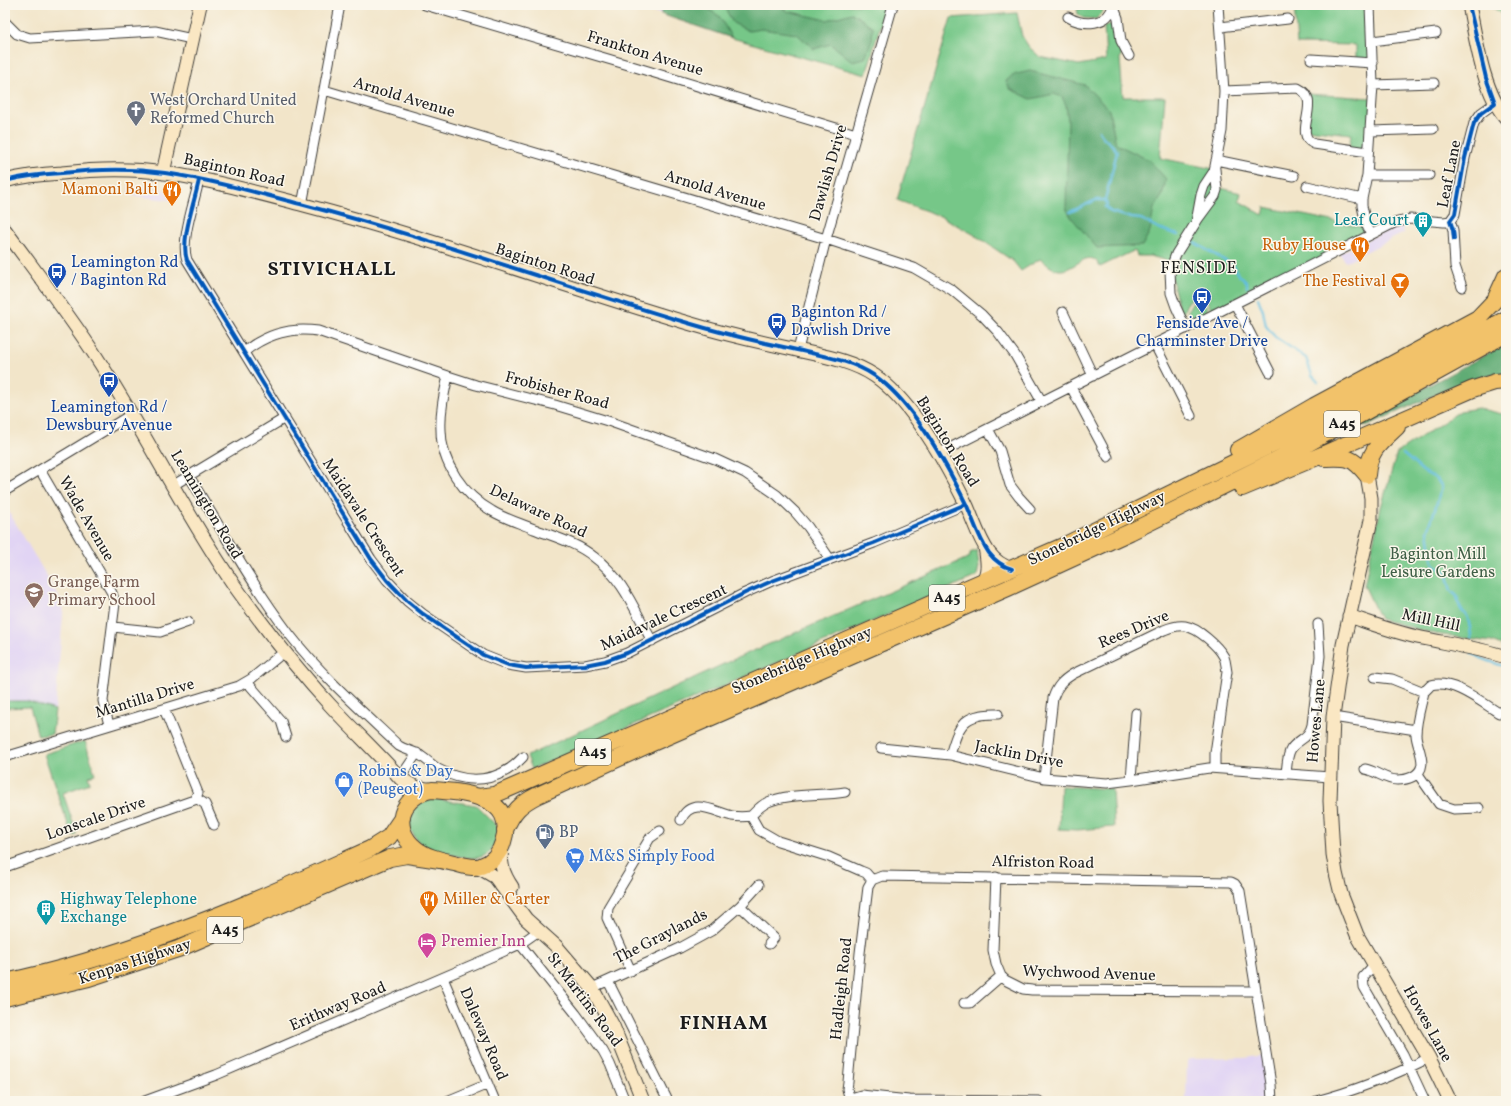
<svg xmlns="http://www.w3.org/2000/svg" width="1511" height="1106" font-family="Vollkorn,serif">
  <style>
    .built { fill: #e1d4f4 }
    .green { fill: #76c788; stroke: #497252 }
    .forest { fill: #60ac74; stroke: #3e6448 }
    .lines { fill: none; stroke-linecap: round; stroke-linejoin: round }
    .stream { stroke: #61bddf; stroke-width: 2.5 }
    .street-casing { stroke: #3c3a36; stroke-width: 11 }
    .secondary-casing { stroke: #3c3a36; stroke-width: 15 }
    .highway-casing { stroke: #3c3a36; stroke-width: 18 }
    .street { stroke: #fff; stroke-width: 9 }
    .secondary { stroke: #fae7c3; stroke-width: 13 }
    .highway { stroke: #f2c26a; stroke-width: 16 }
    .cycleway-casing { stroke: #fbf7ec; stroke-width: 6 }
    .cycleway { stroke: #0057b8; stroke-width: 4 }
    .labels { text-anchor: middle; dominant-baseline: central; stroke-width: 3; stroke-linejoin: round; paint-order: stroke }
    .shield { fill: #fbf7ec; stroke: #5f5e5a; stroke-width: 1 }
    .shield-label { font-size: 15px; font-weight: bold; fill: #1c1c1c }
    .street-label { font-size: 16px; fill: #1c1c1c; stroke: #fbf7ec }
    .worship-label { font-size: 16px; fill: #5b616d; stroke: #fbf7ec; text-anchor: start }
    .food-label { font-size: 16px; fill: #c56008; stroke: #fbf7ec; text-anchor: end }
    .culture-label { font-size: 16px; fill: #0d838f; stroke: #fbf7ec; text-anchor: end }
    .transit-label { font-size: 16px; fill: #164399; stroke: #fbf7ec; text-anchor: start }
    .park-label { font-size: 16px; fill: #406047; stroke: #fbf7ec }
    .education-label { font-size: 16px; fill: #785e54; stroke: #fbf7ec; text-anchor: start }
    .shop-label { font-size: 16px; fill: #366cbe; stroke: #fbf7ec; text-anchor: start }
    .service-label { font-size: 16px; fill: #4e5e75; stroke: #fbf7ec; text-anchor: start }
    .hotel-label { font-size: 16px; fill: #b23c85; stroke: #fbf7ec; text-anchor: start }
    .neighbourhood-label { font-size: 17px; letter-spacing: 1px; fill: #1c1c1c; stroke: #fbf7ec }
    .district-label { font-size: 20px; font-weight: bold; letter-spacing: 1px; fill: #1c1c1c; stroke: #fbf7ec }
  </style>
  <rect width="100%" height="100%" fill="#fbf7ec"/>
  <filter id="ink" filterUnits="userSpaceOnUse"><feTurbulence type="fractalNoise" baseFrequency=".025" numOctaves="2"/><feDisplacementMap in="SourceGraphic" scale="8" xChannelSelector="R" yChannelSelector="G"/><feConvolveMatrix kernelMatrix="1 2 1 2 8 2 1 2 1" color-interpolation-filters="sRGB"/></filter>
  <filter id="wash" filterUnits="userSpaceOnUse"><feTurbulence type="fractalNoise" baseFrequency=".012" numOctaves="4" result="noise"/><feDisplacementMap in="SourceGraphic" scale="16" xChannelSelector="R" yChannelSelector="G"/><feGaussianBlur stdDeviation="0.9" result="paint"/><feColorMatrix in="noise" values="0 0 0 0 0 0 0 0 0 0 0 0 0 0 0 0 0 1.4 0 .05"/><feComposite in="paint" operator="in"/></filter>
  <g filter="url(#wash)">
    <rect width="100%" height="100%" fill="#f2e5c9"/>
    <path class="built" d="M628 5H663L661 14Z
      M129 185 178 192 177 201 128 195Z
      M1401 224 1404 233 1345 262 1340 253Z
      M5 505 63 604V615L55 710 27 701H5Z
      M1264 1055 1270 1101H1186L1187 1061 1189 1059 1245 1058Z"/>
    <path class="green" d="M663 5H886L866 75 732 38 661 14Z
      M1294 5H1370L1373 63 1356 62V45L1297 44Z
      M1490 5H1506V66C1503 57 1501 47 1500 38 1500 31 1504 20 1502 16 1500 12 1494 8 1490 5Z
      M1104 7 1102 13 1096 19 1083 18 1078 14 1077 9Z
      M1017 13 1022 36 1029 47 1040 57 1079 65 1106 60 1104 26 1111 24 1116 25 1122 51 1120 59 1123 97H1165L1160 158 1214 169 1217 187 1241 193 1239 201 1263 215 1265 207 1361 227 1366 224 1371 234 1211 312C1211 301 1199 291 1189 301 1185 306 1183 313 1181 319L1170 270 1165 260 1150 256H1137L1135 251 1131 252 1100 267C1090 245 1074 272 1059 270 1051 269 1046 263 1040 259L1021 271 1013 261 973 234 940 216 897 200 951 18Z
      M1307 94 1373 98 1368 152 1349 150 1351 134 1306 129Z
      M1194 301H1202L1206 305 1208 310 1193 318 1188 315C1187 310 1190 305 1194 301Z
      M1478 408 1506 415V648L1492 642 1436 634 1380 619 1364 585 1381 507 1397 453 1460 411Z
      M977 550 979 566 977 576 532 769 527 756 730 661 970 557V553Z
      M5 701H27L55 710 52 734 38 736 30 707 5 708Z
      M85 741 95 774 88 776 90 783 63 793 77 835 72 836 44 754Z
      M1061 786 1112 789 1114 827 1077 830 1059 829Z
      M436 799 476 805 499 828C497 833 496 840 494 845 486 863 467 858 453 855 442 853 430 851 421 844 418 842 415 838 413 834 400 815 417 801 436 799Z"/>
    <path class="forest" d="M663 5H702L719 16 732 38 661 14Z
      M728 5H777L787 11 827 20 852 13 873 27 872 40 865 58 852 61 831 44 814 49 797 34 761 29 749 31 733 23 726 10Z
      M1030 71 1085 85 1109 110 1116 144 1149 160 1166 179 1162 196 1154 208 1150 231 1142 246 1097 248 1071 217 1066 208 1068 121 1066 105 1062 97 1054 94 1031 99 1010 89 1006 81 1013 75Z
      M1506 347V373L1471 379 1368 425 1354 426 1496 349Z"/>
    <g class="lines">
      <path class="stream" d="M1099 131C1104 142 1113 142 1117 152L1105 200
        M1070 212 1096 200H1105L1107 205 1105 207 1111 212 1132 218 1141 219 1158 228 1178 235
        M1192 241 1234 266 1239 275 1247 283V287
        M1258 298 1263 311 1266 326 1275 337 1306 358 1312 375 1318 382
        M1403 454 1424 472 1437 479 1442 487 1428 531 1432 558 1434 564 1444 571 1447 576 1451 591 1457 596C1458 601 1459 607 1462 611 1464 613 1466 614 1467 616 1469 619 1471 634 1471 638
        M1472 653C1476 658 1499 664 1506 667"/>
    </g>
  </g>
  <g filter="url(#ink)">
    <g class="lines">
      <g class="street-casing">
        <path id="street" d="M425 5 625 64 856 134
          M1113 5 1118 18 1121 41 1129 56
          M1370 5 1373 85 1367 175 1362 199V206L1366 224 1371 234
          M1068 17C1083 26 1109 26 1113 5
          M5 22 17 34 30 38 155 31 192 39
          M1220 27 1288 19
          M1372 41 1436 33
          M1311 59 1373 63
          M1373 85 1434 83
          M324 90 826 239 914 268 952 290 982 315 998 332 1015 355 1042 402
          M1224 91 1298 88C1324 100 1291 134 1314 144L1368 152
          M1371 131 1433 129
          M1216 160 1294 176
          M1367 175H1429
          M199 180C195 201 180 240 187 260L371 559 387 580 407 601 423 614 483 655 508 665 526 668 585 665 605 661 627 653 745 593 772 581 874 543 966 504
          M1307 186 1362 199
          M302 205 340 5
          M1450 221 1453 230 1455 266 1462 287
          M1196 222 1201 195 1204 186 1214 171 1222 131 1224 91 1218 5
          M1235 304 1270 372
          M1063 312 1093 376
          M1186 329 1176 307 1171 293 1170 270 1176 254 1198 219 1215 196 1217 190 1215 169
          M1155 345 1191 416
          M798 350 826 239 893 5
          M244 352C266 334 291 327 318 331L448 376 476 385 555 405 611 422 715 459 745 473 777 495 795 512 808 527 830 559
          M448 376C444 394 440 412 441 430 441 464 464 495 492 511 505 519 520 523 534 529 555 537 577 543 594 557 623 578 635 611 652 641
          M1071 387 1108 457
          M988 429 1000 451 1010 485 1019 497 1030 509
          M938 454 1394 223 1410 219 1444 222 1450 221 1455 214 1465 158 1474 123 1481 113 1495 103
          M40 470 112 593 115 603 103 701 109 725
          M189 476C222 530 252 585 290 635 322 676 361 710 399 746 407 751 415 751 421 756 427 760 432 765 438 769 468 785 499 783 523 757
          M172 486 285 418
          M5 491 132 414
          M113 627 160 632 188 622
          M1375 677 1392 679 1424 692 1431 685C1453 679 1481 702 1499 713
          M247 682 281 721 286 737
          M1333 717 1416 730
          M881 748 950 755 1044 778 1107 783 1131 780 1209 768 1330 777
          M950 755C959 725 963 713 998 714
          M5 757 239 686 251 679 284 652
          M1365 769C1376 771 1386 780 1397 780 1401 780 1408 779 1412 777 1431 768 1417 749 1416 735 1416 721 1421 706 1424 692
          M1286 774C1287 766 1287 755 1291 749 1298 739 1309 739 1312 725L1320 656 1318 624
          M1418 774 1439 804 1454 809 1479 808
          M400 778 417 753
          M1044 778 1053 698C1057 686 1063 680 1073 674L1164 630C1171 627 1178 625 1185 626 1198 628 1218 646 1224 657 1226 662 1226 667 1227 672L1215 753V767
          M1131 780 1136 713
          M845 792C822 796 789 793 768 802 761 805 756 811 751 816L759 830 778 841 829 857 861 871 866 873 872 880
          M196 798 205 804 214 825
          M681 820C691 796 715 812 732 816 738 817 744 817 751 816
          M5 867 194 800 198 793 164 709
          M996 877 993 950 996 964 1001 976 1005 980 1023 989 1032 990 1256 991
          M740 906 774 938 769 944
          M520 944 576 1014 603 1051 610 1064 625 1101
          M1374 965 1363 977 1364 987 1403 1054 1425 1101
          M631 971 607 918 608 908 650 838 660 831
          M443 978 495 1101
          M608 981 668 1101
          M592 988 680 948 711 931 740 906 759 885
          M964 1003H970L1001 976
          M850 1100 847 1089 848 1082 860 953 868 887 872 880 882 876 1231 882 1235 884 1240 891 1271 1084 1272 1101
          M145 1101 216 1075 500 953 520 944 540 930
          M447 1101 488 1084
          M849 1101 854 1097 861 1095 909 1100 1039 1101
          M1316 1101C1355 1091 1392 1076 1429 1058"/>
      </g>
      <g class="secondary-casing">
        <path id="secondary" d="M1469 5C1476 39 1483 92 1506 118
          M163 173 200 5
          M5 181C23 176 43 174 62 173 96 169 131 168 165 173 212 180 258 193 304 205 434 239 560 285 688 323 721 333 755 341 788 348 817 355 850 359 875 376 913 402 947 465 967 506 974 522 979 539 989 553 995 561 1002 566 1012 569
          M5 230C35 271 67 312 95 355 144 430 183 511 234 585 264 627 295 667 330 705 353 730 378 753 401 779L415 787 432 790
          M1367 475 1371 498V520L1343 645 1333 717 1330 801 1333 854 1336 873 1341 894 1357 935 1429 1058 1450 1101
          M981 583C990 573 987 559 985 547
          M1349 616C1373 624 1397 633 1422 638 1451 644 1478 648 1506 657
          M502 845C500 863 502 872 512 887
          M475 867 483 870 495 877 526 919 556 946 592 988 613 1026 643 1101"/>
      </g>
      <g class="highway-casing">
        <path id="highway" d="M1238 450 1314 406 1478 318 1495 300 1506 276
          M1324 458C1347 457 1352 456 1367 475
          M1367 475C1369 450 1380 443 1397 427
          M1242 488 1315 458 1473 389 1495 382 1506 381
          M432 790C463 792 518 796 503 842 500 853 492 862 481 866 472 869 463 865 454 863 441 860 425 857 415 848 391 828 400 796 432 790Z
          M478 797 494 795 515 786 1063 546 1311 425 1506 319
          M505 830C513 811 520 804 538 795L650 744 1008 588 1130 532 1296 450 1506 334
          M5 982C62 970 117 953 171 933 239 909 305 878 370 849L389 837 402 818
          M5 998 89 978 178 949 390 858 407 855 440 860"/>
      </g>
      <use href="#street" class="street"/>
      <use href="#secondary" class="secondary"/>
      <use href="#highway" class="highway"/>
      <g class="cycleway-casing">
        <path id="cycleway" d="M199 180C195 201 180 240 187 260L371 559 387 580 407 601 423 614 483 655 508 665 526 668 585 665 605 661 627 653 745 593 772 581 874 543 966 504
          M5 181C23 176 43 174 62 173 96 169 131 168 165 173 212 180 258 193 304 205 434 239 560 285 688 323 721 333 755 341 788 348 817 355 850 359 875 376 913 402 947 465 967 506 974 522 979 539 989 553 995 561 1002 566 1012 569
          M1454 239 1453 230 1450 221 1455 214 1465 158 1474 123 1481 113 1495 103 1486 78 1469 5"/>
      </g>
      <use href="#cycleway" class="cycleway"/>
    </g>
  </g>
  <defs>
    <g id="church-pin" transform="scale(1)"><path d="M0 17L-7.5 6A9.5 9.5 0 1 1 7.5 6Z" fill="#6b7280" stroke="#fbf7ec"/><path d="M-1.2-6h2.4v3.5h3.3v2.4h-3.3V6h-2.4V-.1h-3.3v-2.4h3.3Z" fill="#fff"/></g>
    <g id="restaurant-pin" transform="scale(1)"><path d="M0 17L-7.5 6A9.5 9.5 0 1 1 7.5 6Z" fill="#e8710a" stroke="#fbf7ec"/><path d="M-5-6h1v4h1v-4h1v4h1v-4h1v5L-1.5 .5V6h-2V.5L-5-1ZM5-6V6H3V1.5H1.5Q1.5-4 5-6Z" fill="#fff"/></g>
    <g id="building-pin" transform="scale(1)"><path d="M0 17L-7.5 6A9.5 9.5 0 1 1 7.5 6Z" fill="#0f9aa8" stroke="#fbf7ec"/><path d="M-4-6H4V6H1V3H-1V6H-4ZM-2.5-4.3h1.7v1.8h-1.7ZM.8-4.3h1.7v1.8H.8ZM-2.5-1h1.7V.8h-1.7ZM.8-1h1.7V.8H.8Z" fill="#fff"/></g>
    <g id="bus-pin" transform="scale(1)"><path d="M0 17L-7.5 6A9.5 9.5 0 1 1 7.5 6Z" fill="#1a4fb4" stroke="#fbf7ec"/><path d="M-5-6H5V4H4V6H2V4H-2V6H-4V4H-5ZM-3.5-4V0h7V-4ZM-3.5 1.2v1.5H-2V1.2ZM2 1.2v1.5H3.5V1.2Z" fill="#fff"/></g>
    <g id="bar-pin" transform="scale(1)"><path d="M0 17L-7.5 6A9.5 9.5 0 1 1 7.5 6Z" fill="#e8710a" stroke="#fbf7ec"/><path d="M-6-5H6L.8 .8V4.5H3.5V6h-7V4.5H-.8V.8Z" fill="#fff"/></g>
    <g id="school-pin" transform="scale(1)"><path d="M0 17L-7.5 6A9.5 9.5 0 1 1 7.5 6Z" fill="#8d6e63" stroke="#fbf7ec"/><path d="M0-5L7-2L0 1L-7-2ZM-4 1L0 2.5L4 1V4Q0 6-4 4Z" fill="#fff"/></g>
    <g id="shop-pin" transform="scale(1)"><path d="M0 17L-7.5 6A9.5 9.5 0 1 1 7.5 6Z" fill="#3f7fe0" stroke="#fbf7ec"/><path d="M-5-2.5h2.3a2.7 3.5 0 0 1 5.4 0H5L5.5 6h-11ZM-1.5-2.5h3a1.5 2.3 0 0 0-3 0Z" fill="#fff"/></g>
    <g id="fuel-pin" transform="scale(1)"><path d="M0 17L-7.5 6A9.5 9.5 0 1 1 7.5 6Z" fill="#5c6f8a" stroke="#fbf7ec"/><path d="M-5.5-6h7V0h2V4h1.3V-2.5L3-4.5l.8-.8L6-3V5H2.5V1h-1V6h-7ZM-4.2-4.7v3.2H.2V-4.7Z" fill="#fff"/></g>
    <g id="supermarket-pin" transform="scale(1)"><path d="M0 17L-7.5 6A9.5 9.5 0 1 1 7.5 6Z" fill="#3f7fe0" stroke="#fbf7ec"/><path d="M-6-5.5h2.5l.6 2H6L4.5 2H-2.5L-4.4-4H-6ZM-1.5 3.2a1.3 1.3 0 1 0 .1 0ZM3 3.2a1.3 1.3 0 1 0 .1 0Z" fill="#fff"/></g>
    <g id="hotel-pin" transform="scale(1)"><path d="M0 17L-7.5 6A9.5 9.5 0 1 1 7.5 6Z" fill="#d1479c" stroke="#fbf7ec"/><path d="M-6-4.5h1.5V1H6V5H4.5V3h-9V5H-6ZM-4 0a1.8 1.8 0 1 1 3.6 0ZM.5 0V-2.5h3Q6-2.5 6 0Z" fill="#fff"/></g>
  </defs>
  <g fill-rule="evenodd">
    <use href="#church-pin" x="136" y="110"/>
    <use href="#restaurant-pin" x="172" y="190"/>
    <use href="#building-pin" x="1423" y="221"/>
    <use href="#restaurant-pin" x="1360" y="246"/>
    <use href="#bus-pin" x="57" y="272"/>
    <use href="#bar-pin" x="1400" y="282"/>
    <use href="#bus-pin" x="1202" y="297"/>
    <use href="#bus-pin" x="777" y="322"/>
    <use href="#bus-pin" x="109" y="381"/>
    <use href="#school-pin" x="34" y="592"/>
    <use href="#shop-pin" x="344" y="781"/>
    <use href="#fuel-pin" x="545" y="833"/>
    <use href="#supermarket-pin" x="575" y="857"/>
    <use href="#restaurant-pin" x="429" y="900"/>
    <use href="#building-pin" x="46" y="909"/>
    <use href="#hotel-pin" x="427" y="942"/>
  </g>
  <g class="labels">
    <g class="shield">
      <rect x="1324" y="411" width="36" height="26" rx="3"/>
      <rect x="929" y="585" width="36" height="26" rx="3"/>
      <rect x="575" y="739" width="36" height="26" rx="3"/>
      <rect x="207" y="917" width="36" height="26" rx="3"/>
    </g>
    <g class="shield-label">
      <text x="1342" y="424">A45</text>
      <text x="947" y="598">A45</text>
      <text x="593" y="752">A45</text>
      <text x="225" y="930">A45</text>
    </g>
    <g class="street-label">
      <text transform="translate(645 54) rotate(17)">Frankton Avenue</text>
      <text transform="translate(404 98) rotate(17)">Arnold Avenue</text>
      <text transform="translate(234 171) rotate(13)">Baginton Road</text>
      <text transform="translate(829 173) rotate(-74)">Dawlish Drive</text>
      <text transform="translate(1450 174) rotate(-79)">Leaf Lane</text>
      <text transform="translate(715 191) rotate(17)">Arnold Avenue</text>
      <text transform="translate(545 265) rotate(18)">Baginton Road</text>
      <text transform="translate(557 391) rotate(15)">Frobisher Road</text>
      <text transform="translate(947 442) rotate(58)">Baginton Road</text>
      <text transform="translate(206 505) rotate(59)">Leamington Road</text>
      <text transform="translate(538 512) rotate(25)">Delaware Road</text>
      <text transform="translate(363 518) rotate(57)">Maidavale Crescent</text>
      <text transform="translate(86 519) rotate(60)">Wade Avenue</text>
      <text transform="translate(1097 529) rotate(-26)">Stonebridge Highway</text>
      <text transform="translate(664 618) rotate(-25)">Maidavale Crescent</text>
      <text transform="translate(1431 621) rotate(12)">Mill Hill</text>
      <text transform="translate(1134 630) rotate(-23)">Rees Drive</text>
      <text transform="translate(802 661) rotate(-23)">Stonebridge Highway</text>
      <text transform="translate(145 699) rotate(-17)">Mantilla Drive</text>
      <text transform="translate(1317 721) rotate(-85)">Howes Lane</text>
      <text transform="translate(1019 755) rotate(11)">Jacklin Drive</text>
      <text transform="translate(96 819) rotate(-19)">Lonscale Drive</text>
      <text transform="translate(1043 863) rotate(1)">Alfriston Road</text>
      <text transform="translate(661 937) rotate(-27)">The Graylands</text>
      <text transform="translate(135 962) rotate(-18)">Kenpas Highway</text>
      <text transform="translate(1089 974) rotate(2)">Wychwood Avenue</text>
      <text transform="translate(842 989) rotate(-84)">Hadleigh Road</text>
      <text transform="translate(584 1000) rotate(53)">St Martins Road</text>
      <text transform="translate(338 1007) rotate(-23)">Erithway Road</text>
      <text transform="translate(1427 1024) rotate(61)">Howes Lane</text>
      <text transform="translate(483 1034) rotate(67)">Daleway Road</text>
    </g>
    <g class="worship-label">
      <text x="150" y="101">West Orchard United<tspan x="150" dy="18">Reformed Church</tspan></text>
    </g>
    <g class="food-label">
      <text x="158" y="190">Mamoni Balti</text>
      <text x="1346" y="246">Ruby House</text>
      <text x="1386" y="282">The Festival</text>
      <text x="443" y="900" text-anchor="start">Miller &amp; Carter</text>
    </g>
    <g class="culture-label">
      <text x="1409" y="221">Leaf Court</text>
      <text x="60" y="900" text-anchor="start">Highway Telephone<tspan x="60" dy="18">Exchange</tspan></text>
    </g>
    <g class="transit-label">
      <text x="71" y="263">Leamington Rd<tspan x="71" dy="18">/ Baginton Rd</tspan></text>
      <text x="791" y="313">Baginton Rd /<tspan x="791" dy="18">Dawlish Drive</tspan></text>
      <text x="1202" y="324" text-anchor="middle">Fenside Ave /<tspan x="1202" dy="18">Charminster Drive</tspan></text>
      <text x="109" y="408" text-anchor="middle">Leamington Rd /<tspan x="109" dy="18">Dewsbury Avenue</tspan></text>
    </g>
    <g class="park-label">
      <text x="1438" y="555">Baginton Mill<tspan x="1438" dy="18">Leisure Gardens</tspan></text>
    </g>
    <g class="education-label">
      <text x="48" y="583">Grange Farm<tspan x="48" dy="18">Primary School</tspan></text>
    </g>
    <g class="shop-label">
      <text x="358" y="772">Robins &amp; Day<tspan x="358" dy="18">(Peugeot)</tspan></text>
      <text x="589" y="857">M&amp;S Simply Food</text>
    </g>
    <g class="service-label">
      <text x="559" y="833">BP</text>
    </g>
    <g class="hotel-label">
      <text x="441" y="942">Premier Inn</text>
    </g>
    <g class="neighbourhood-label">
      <text x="1199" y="268">FENSIDE</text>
    </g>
    <g class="district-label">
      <text x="332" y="270">STIVICHALL</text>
      <text x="724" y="1024">FINHAM</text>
    </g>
  </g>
  <rect width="1511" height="1106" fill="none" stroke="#fbf7ec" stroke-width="20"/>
</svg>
